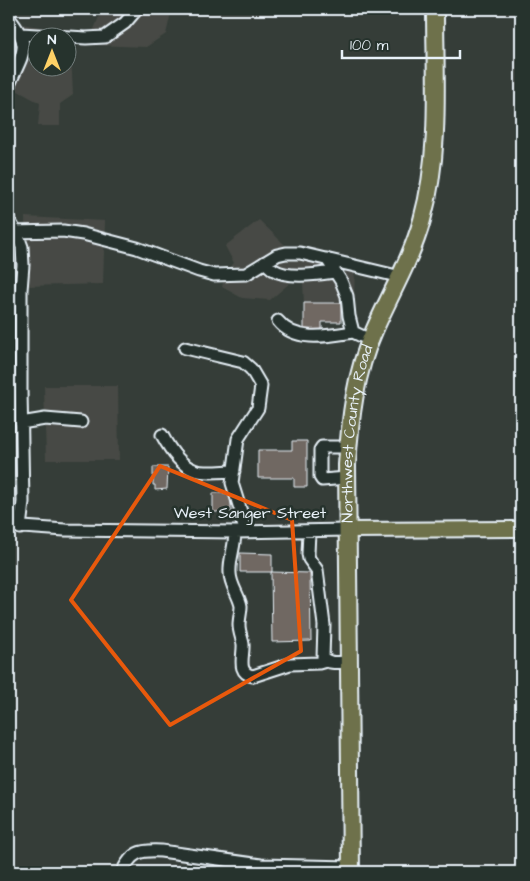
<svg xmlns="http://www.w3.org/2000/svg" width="530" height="881" font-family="'Architects Daughter',sans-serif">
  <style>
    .built { fill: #474a45; fill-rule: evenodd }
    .building { fill: #706762; stroke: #e8f1f8 }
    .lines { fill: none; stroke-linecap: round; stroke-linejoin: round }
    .minor-casing { stroke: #e8f1f8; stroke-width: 15 }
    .major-casing { stroke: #e8f1f8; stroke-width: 18 }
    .highway-casing { stroke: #e8f1f8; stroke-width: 20 }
    .minor { stroke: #26332d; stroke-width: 11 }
    .major { stroke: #6e714b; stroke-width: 14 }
    .highway { stroke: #6e714b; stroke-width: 16 }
    .marked { fill: none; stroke: #e8590c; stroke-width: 4; stroke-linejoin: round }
    .labels { text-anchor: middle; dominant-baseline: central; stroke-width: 5; stroke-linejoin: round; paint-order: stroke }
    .street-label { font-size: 16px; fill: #e8f1f8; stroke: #26332d }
  </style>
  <rect width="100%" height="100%" fill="#353d38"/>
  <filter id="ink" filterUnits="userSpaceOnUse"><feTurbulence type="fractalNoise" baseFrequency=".02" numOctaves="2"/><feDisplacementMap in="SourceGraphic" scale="10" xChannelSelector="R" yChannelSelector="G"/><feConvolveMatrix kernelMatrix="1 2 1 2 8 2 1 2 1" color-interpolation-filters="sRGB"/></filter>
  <g filter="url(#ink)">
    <path class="built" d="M102 9H172L166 34 146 47 95 45 93 32Z
      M22 24 70 32 73 95 60 104V126H38L40 103 9 86V63L14 36ZM38 38H68V68H38Z
      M25 217 105 221 103 284 26 286Z
      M259 220 287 247 355 259 354 302 304 303 303 283 291 282 270 300 242 298 222 287 226 271 234 263 225 246Z
      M44 386H118L119 460H46Z"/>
    <path class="building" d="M304 303H341V322H322V331H304Z
      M292 441H307V487H294V478H258V450H292Z
      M153 467H168L167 489 155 490V485H153Z
      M213 493H231V512H213Z
      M240 553 272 554V572H240Z
      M271 572 310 573 311 641 272 642Z"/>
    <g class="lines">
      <g class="minor-casing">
        <path id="minor" d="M9 18C33 47 22 54 9 85
          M21 34 86 38 105 37 125 23 137 9
          M9 220 18 236 22 247 23 265 21 290V390L23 502 20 528
          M9 232 63 231 83 234 137 248 199 271 214 275 246 274 277 255 286 253H300L401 277
          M327 259 341 281 347 296 349 316 353 332 370 340
          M265 262C268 265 271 268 274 270 288 279 319 274 335 272
          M278 321C295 343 328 336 353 332
          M185 348 243 362 251 369 261 386 258 408 238 439 232 483 242 515V521L246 531
          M21 423 45 419 81 422
          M162 435C169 448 180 465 194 470 203 474 224 471 234 471
          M347 478 322 480 320 477V450L322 447H348
          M9 526 65 530 235 532 348 530
          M309 531 308 554 309 559 317 570 324 625 323 658C330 665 340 662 349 662
          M235 532C235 547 229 559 230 573 230 585 239 595 241 606 241 612 239 619 239 625 239 632 242 638 243 644 244 656 236 673 253 676L290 664 319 663 326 661
          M122 872C132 852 139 850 161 851L261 865 351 867"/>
      </g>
      <g class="major-casing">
        <path id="major" d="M348 530 521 529"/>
      </g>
      <g class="highway-casing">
        <g id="highway">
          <path id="s1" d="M351 872 347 465C350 420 355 373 374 331 390 294 411 260 422 220 441 152 435 79 435 9"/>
        </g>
      </g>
      <use href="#minor" class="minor"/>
      <use href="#major" class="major"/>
      <use href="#highway" class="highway"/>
    </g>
  </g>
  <path class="marked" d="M160 466 292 520 301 651 170 725 71 600Z"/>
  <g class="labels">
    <g class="street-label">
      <text stroke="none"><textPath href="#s1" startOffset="439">Northwest County Road</textPath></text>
      <text x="250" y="513">West Sanger Street</text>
    </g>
  </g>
  <rect width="530" height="881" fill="none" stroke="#26332d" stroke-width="30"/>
  <rect x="15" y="15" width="500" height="851" fill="none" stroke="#e8f1f8" stroke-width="2" filter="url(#ink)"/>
  <g transform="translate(52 52)"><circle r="24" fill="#26332d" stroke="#747f7e"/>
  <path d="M0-4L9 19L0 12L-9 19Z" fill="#ffd166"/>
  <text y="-8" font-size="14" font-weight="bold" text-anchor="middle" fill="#e8f1f8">N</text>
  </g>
  <path d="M342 50v8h118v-8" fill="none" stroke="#e8f1f8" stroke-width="2.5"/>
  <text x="350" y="50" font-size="15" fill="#e8f1f8" stroke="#26332d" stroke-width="4" paint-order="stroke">100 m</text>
</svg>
